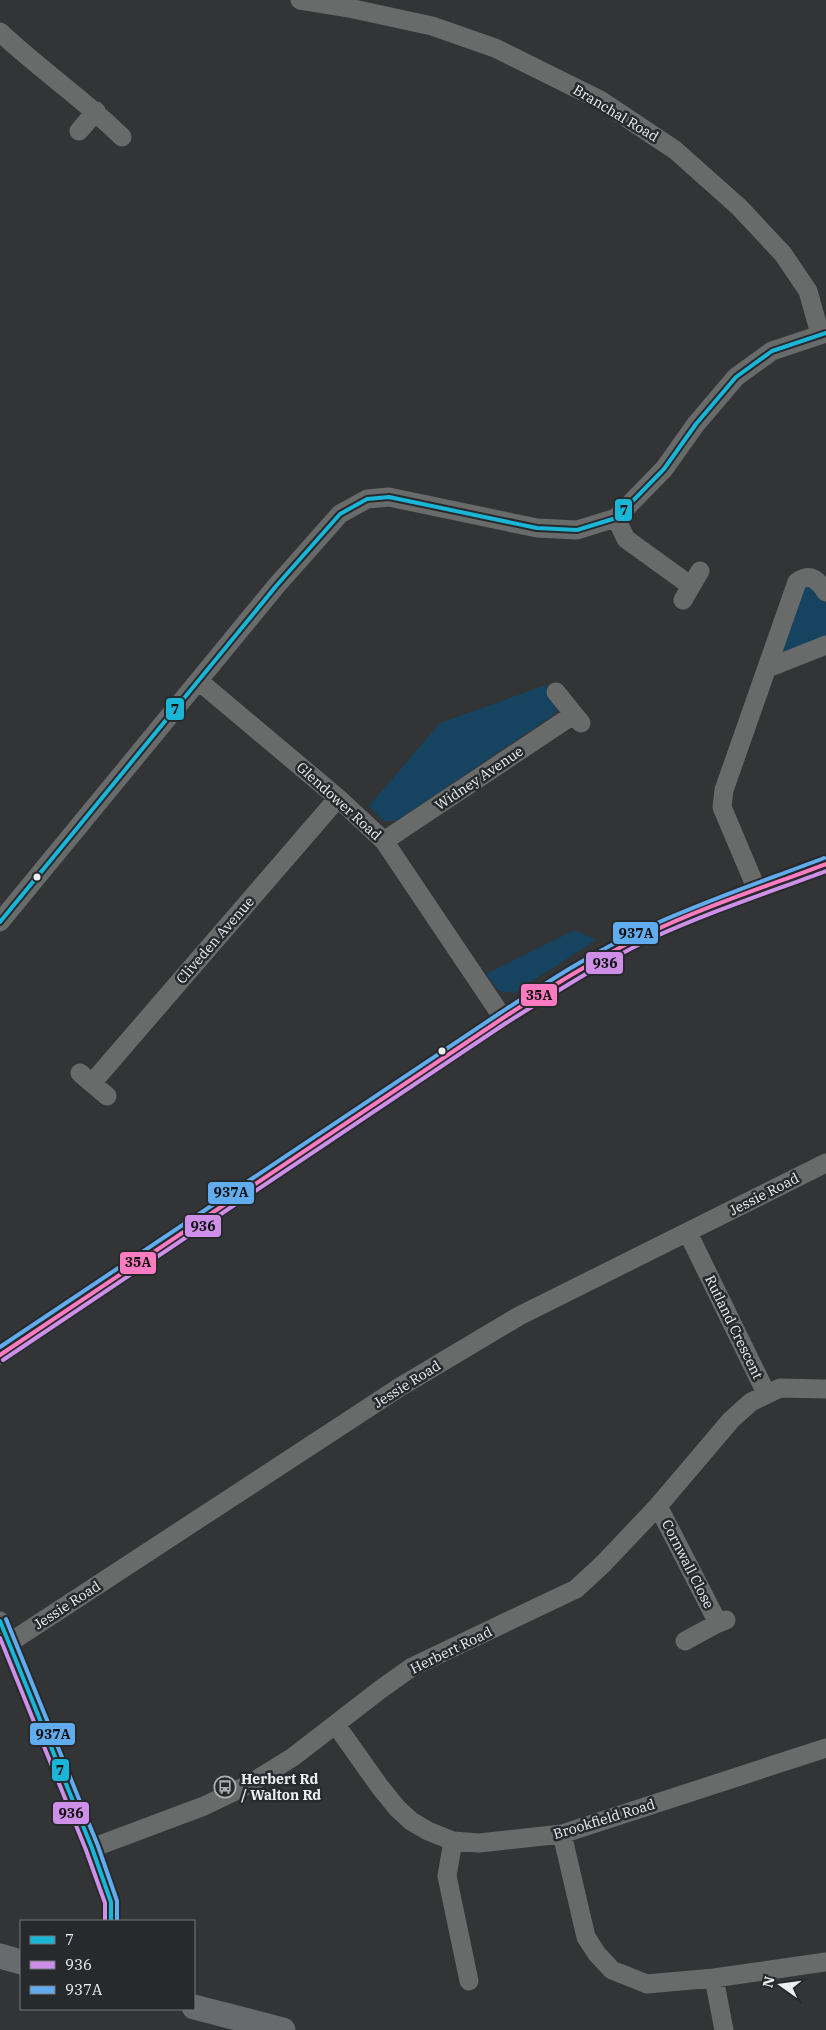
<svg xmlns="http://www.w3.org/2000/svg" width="826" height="2030" font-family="'IBM Plex Serif',serif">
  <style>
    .green { fill: #164460 }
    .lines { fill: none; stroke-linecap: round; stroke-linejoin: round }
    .minor { stroke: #696a6a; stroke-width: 19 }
    .major { stroke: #696a6b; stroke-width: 25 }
    .bus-1-casing { stroke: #272a2d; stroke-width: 8 }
    .bus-2-casing { stroke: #272a2d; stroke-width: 8 }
    .bus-3-casing { stroke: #272a2d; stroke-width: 8 }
    .bus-4-casing { stroke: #272a2d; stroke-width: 8 }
    .bus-1 { stroke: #1ab6d8; stroke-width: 4 }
    .bus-2 { stroke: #ce8fe9; stroke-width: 4 }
    .bus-3 { stroke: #60acee; stroke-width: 4 }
    .bus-4 { stroke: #fe7ac1; stroke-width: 4 }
    .bus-dot { fill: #edeff1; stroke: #272a2d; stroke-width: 2 }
    .labels { text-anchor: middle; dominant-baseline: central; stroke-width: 5; stroke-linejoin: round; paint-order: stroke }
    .street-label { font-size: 14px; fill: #edeff1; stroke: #272a2d }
    .poi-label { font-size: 14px; font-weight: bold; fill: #edeff1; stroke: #272a2d; text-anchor: start }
    .line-badge { stroke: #272a2d; stroke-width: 2 }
    .pale-badge-label { font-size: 14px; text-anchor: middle; font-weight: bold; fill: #111 }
  </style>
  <rect width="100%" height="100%" fill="#323436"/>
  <path class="green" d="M802 586 815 587 826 604V638L785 655 779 652Z
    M546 685 557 711 549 718 396 821H384L369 806 440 723Z
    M575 930 596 940 514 993 499 991 486 974Z"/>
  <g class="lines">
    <path class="minor" d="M300 0 349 8 432 26 495 48 600 100 675 150 739 207 783 254 808 291 820 334
      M0 32C39 69 84 99 122 137
      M79 131 96 111
      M616 518 626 539 691 586
      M683 600 700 571
      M768 668 826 645
      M200 682 338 798 384 841 503 1018
      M556 692 581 723
      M384 841 573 715
      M757 890 722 807 724 790 797 582C810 572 818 580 826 592
      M0 922 277 585 340 514 367 499 389 497 537 528 577 530 616 518 664 469 696 424 736 377 772 351 826 333
      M80 1073 107 1096
      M92 1083 338 798
      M688 1233 766 1393
      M0 1355 503 1018C542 993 580 968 621 947 684 914 759 890 826 864
      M658 1506 718 1623
      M0 1621 92 1848 111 1902V1921
      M685 1641 718 1623 726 1620
      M9 1643 400 1387 519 1316 826 1163
      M336 1725 380 1787 397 1808 411 1821 428 1831 453 1841 479 1843 562 1834 826 1748
      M562 1834 586 1937 597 1954 612 1970 647 1984 714 1978 826 1962
      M453 1841 447 1876 469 1981
      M92 1848 204 1806 246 1786 293 1757 381 1689 412 1667 576 1589 603 1564 658 1506 731 1420 751 1402 780 1388 826 1389
      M714 1978 724 2030"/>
    <path class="major" d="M0 1956 21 1962
      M194 2007 283 2030"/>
    <g class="bus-1-casing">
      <path id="bus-1" d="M0 922 277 585 340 514 367 499 389 497 537 528 577 530 616 518 664 469 696 424 736 377 772 351 826 333
        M0 1621 92 1848 111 1902V1921"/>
    </g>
    <g class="bus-2-casing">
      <path id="bus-2" d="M3 1360 506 1023C553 994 599 964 648 940 706 913 767 893 826 871
        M0 1638 86 1850 105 1903V1921"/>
    </g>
    <g class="bus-3-casing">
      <path id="bus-3" d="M0 1347 500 1013C546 983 593 952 644 929 702 902 764 881 824 858
        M6 1619 98 1846 117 1901V1921"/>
    </g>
    <g class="bus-4-casing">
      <path id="bus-4" d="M0 1355 503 1018C549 988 595 959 645 935 703 907 765 887 826 864"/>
    </g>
    <use href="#bus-1" class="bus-1"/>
    <use href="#bus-2" class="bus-2"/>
    <use href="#bus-3" class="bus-3"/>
    <use href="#bus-4" class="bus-4"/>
  </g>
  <defs>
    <g id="bus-ring" transform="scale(1.125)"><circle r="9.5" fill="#272a2d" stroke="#acaeb0" stroke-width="1.5"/><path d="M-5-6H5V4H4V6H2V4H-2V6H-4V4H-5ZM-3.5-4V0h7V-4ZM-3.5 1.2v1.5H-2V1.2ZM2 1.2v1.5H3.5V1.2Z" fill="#acaeb0"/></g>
  </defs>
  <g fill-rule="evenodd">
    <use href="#bus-ring" x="225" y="1787"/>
  </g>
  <g class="bus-dot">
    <circle cx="37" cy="877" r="4.5"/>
    <circle cx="442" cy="1051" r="4.5"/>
  </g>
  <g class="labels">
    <g class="street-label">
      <text transform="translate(616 113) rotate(31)">Branchal Road</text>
      <text transform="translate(479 778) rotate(-34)">Widney Avenue</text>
      <text transform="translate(339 801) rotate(42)">Glendower Road</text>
      <text transform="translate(215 940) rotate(-49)">Cliveden Avenue</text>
      <text transform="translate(764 1194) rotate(-27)">Jessie Road</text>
      <text transform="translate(734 1327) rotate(64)">Rutland Crescent</text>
      <text transform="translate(407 1384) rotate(-32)">Jessie Road</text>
      <text transform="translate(688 1564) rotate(63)">Cornwall Close</text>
      <text transform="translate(67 1605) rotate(-33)">Jessie Road</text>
      <text transform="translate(451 1650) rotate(-26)">Herbert Road</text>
      <text transform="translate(604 1819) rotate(-17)">Brookfield Road</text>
    </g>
    <g class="poi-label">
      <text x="241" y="1779">Herbert Rd<tspan x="241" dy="16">/ Walton Rd</tspan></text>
    </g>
  </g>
  <g class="line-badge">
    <rect x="614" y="498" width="19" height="24" rx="5" fill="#1ab6d8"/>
    <rect x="165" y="697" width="20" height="24" rx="5" fill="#1ab6d8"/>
    <rect x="612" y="921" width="47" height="24" rx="5" fill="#60acee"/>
    <rect x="585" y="951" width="39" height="24" rx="5" fill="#ce8fe9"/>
    <rect x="520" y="983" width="38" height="24" rx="5" fill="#fe7ac1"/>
    <rect x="207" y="1181" width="48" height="24" rx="5" fill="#60acee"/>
    <rect x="184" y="1214" width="38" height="24" rx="5" fill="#ce8fe9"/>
    <rect x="119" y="1251" width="38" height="24" rx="5" fill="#fe7ac1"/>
    <rect x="29" y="1722" width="47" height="24" rx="5" fill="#60acee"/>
    <rect x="51" y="1758" width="19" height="24" rx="5" fill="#1ab6d8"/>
    <rect x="52" y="1801" width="38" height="24" rx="5" fill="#ce8fe9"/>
  </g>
  <g class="pale-badge-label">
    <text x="624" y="515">7</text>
    <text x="175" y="714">7</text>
    <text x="636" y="938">937A</text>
    <text x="605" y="968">936</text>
    <text x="539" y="1000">35A</text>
    <text x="231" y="1197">937A</text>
    <text x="203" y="1231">936</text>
    <text x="138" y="1267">35A</text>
    <text x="53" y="1739">937A</text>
    <text x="60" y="1775">7</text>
    <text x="71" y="1818">936</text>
  </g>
  <rect x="20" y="1920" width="175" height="90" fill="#272a2d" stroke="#76797b"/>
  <rect x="30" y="1936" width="25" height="8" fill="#1ab6d8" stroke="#76797b"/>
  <text x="65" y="1945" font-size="15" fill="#edeff1">7</text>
  <rect x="30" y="1961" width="25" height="8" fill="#ce8fe9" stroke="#76797b"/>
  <text x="65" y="1970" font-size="15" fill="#edeff1">936</text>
  <rect x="30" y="1986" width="25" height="8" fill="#60acee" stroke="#76797b"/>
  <text x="65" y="1995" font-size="15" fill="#edeff1">937A</text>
  <g transform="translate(781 1985) rotate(284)" stroke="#272a2d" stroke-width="4" paint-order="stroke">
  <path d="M0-4L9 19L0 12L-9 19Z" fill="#edeff1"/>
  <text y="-8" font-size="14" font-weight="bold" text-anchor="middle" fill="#edeff1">N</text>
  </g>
</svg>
